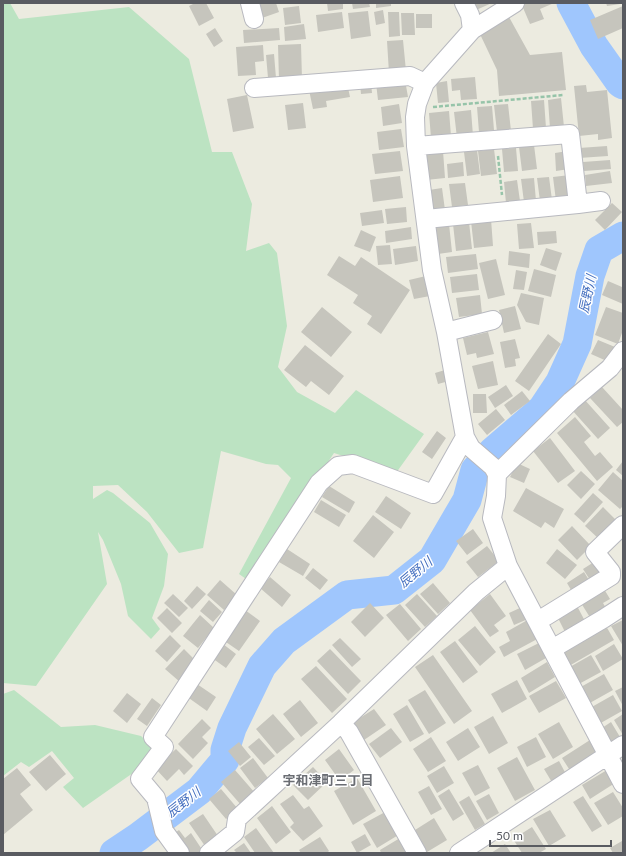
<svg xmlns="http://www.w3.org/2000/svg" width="626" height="856" font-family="Lato,'Noto Sans JP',sans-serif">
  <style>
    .green { fill: #bce3c2 }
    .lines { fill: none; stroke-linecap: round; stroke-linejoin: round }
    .river { stroke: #9fc6fd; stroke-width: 29 }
    .building { fill: #c6c5bd }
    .minor-casing { stroke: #b8b9bf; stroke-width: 20 }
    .path { stroke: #96c4a9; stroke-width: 2.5; stroke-dasharray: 4 2; stroke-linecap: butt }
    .minor { stroke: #fff; stroke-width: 18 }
    .labels { text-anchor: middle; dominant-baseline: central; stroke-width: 3; stroke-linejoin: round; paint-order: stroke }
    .water-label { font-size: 13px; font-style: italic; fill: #436ebf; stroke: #fff }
    .neighbourhood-label { font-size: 13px; font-weight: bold; fill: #6a6d73; stroke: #fff }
  </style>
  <rect width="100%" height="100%" fill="#ecebe0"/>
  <path class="green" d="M3 3H10L19 19 129 7 189 59 212 152H232L252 204 246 251 269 243 277 253 287 326 278 367 297 392 335 413 356 390 424 434 396 473 334 453 249 581 239 574 291 478 278 465 266 464 221 451 203 548 179 553 147 512 118 485 93 486V499L107 490 113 493 150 523 168 554 164 586 152 618 160 629 151 639 128 616 121 584 103 540 98 532 107 584 36 686 3 683Z
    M14 690 61 727 95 725 141 736 155 749 140 768 83 808 63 787 74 778 52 751 29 767 21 762 3 776V694Z"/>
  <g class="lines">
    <path class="river" d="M571 3 594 46 620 83 623 85
      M114 853 138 837 199 791 225 760V750L232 728 262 666 284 641 347 595 394 590 432 560 467 500 475 470 493 451 542 409 560 382 577 344 590 276 599 250 623 236"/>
  </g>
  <path class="building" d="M195 3H206L214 18 199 26 189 6Z
    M257 3H276L279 12 262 18Z
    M327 3H343V9L328 11Z
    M352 3H369L370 7 353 9Z
    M376 3H391V6L376 8Z
    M473 3H492L476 10Z
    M521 3H554L540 9 544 19 530 24Z
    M606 3H620V4L607 6Z
    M299 6 301 23 285 25 283 8Z
    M623 6V28L598 39 590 20Z
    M383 10 385 23 376 25 374 12Z
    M368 11 371 36 351 39 348 13Z
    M342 12 344 28 318 32 316 15Z
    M388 12H399L400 36 389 37Z
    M401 13H414L415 35H402Z
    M416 14H432V28H416Z
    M509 17 530 55 562 52 566 90 499 96 497 70 479 32Z
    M304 24 306 39 285 41 284 27Z
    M215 28 223 41 214 47 206 34Z
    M279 28 280 40 244 43 243 30Z
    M403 40 406 71 389 73 387 41Z
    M301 44 302 79 279 80 278 45Z
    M263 45 264 61 255 62 256 75 238 76 236 47Z
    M274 54 276 78H268L266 55Z
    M475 77 477 99 461 100 460 90 452 91 451 79Z
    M405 80 408 97 378 100 376 83Z
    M447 81 449 102 438 103 436 83Z
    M347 83 350 97 326 101 327 107 313 109 309 90Z
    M371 83 372 93 361 94 360 84Z
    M586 85 587 92 607 90 612 138 598 140V134L579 136 574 86Z
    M247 95 254 128 233 132 227 99Z
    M561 98 564 127 550 128 548 100Z
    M544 100 546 128 533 129 531 101Z
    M303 103 306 128 288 130 285 105Z
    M399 104 402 123 383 126 381 107Z
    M508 104 511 131 497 132 494 105Z
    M492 106 494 130 479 132 477 107Z
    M471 110 473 136 457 138 454 112Z
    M449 111 451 136 431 138 429 113Z
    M401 129 404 147 379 150 377 132Z
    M534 145 537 169 522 171 519 147Z
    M607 146 608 156 579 158V148Z
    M516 148 518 171 504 172 502 149Z
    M494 149 497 174 481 176 478 151Z
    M477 150 480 174 467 176 464 152Z
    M400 151 403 171 375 174 372 154Z
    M443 151 445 178 426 180 423 152Z
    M568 151 569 169 556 171 555 153Z
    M610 160 611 169 584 171 583 162Z
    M463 162 464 176 448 178 447 164Z
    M610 171 612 183 586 186 585 175Z
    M570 175 573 199 556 201 553 177Z
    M400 176 403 198 373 202 370 180Z
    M549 177 552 200 540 201 537 178Z
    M534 178 536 201 524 202 521 179Z
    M517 180 520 201 506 203 504 182Z
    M465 183 468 205 452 207 449 184Z
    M442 188 445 210 431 211 429 190Z
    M612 203 622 212 605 230 595 220Z
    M406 207 407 222 387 224 385 209Z
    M382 210 384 223 362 226 360 213Z
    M491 219 493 246 474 248 471 221Z
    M469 222 472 249 456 251 453 224Z
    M531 223 534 248 519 249 517 224Z
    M449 224 452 252 438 254 435 225Z
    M411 227 412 239 386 243 385 231Z
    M361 230 376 237 370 252 354 246Z
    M556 231 557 243 538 245 537 232Z
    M390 245 392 264 378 265 376 246Z
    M416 246 418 261 395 265 393 249Z
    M546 248 562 253 556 271 540 265Z
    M509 251 530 254 529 268 508 265Z
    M476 254 478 269 448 273 446 257Z
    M339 256 355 266 361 257 410 290 381 334 367 324 372 316 353 303 358 295 327 275Z
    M496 259 505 295 488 299 479 263Z
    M534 269 556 275 551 297 528 291Z
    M516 270 527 272 524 290 513 289Z
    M477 274 479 290 452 293 450 277Z
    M426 276 430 296 414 299 409 280Z
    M608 281 622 287 623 284V304L602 295Z
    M521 293 544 298 539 325 526 322 517 305Z
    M480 295 482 314 459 317 456 298Z
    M515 306 521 329 504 333 499 310Z
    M322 307 352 332 331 357 301 332Z
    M606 307 623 313V330L618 344 595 335Z
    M488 332 494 354 477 358 476 353 467 355 463 338Z
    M548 334 561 344 529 391 515 381Z
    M515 339 520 358 515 359 516 366 505 368 500 342Z
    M598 340 615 347 609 362 591 354Z
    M305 345 344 376 329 395 311 381 306 387 284 370Z
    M493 361 498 385 478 389 472 366Z
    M445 370 449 381 438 384 435 373Z
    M506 385 513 396 495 408 488 397Z
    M602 387 623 410V422L617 427 590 398Z
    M522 391 530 401 511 415 504 405Z
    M473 394H486L487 413H473Z
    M584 399 610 428 598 439 572 410Z
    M496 409 505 420 487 435 478 424Z
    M575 417 591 436 584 442 595 456 600 452 613 467 597 481 557 433Z
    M437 431 446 438 432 459 422 452Z
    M550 438 575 471 558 483 533 451Z
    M623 461V476L616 470Z
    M517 463 530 469 524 483 510 477Z
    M581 471 595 484 581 499 567 485Z
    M613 472 623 481V506L620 509 598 490Z
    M329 486 355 502 349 513 322 497Z
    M526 488 564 509 554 528 545 522 541 528 513 511Z
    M593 493 603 502 584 523 574 514Z
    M386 496 411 513 401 529 375 512Z
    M321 500 346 515 339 527 314 512Z
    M603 507 617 521 599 539 585 526Z
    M373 515 394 532 374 558 353 541Z
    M572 526 591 546 577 560 558 540Z
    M473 529 483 543 467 555 456 541Z
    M487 546 499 561 478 577 466 562Z
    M287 549 310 564 303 576 279 562Z
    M557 549 577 565 565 579 546 563Z
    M594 562 608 574 592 583 583 569Z
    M313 568 328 580 320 590 305 578Z
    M584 572 592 585 574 595 567 583Z
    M270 577 291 595 282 607 260 588Z
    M220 580 237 595 224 610 207 595Z
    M433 583 450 603 438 614 420 594Z
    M197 586 206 594 192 609 184 601Z
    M604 589 610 599 603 603 607 610 591 619 581 603Z
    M173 594 188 608 179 617 164 603Z
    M417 594 437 616 425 627 405 605Z
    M490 594 506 616 494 625 499 631 490 637 470 610Z
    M209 600 222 612 213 622 200 611Z
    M370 603 384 618 365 637 351 622Z
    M400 604 421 629 408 641 386 615Z
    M577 606 586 623 566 634 557 616Z
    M522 607 528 619 514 625 509 613Z
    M167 608 182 623 172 633 157 618Z
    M245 610 260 621 239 651 223 640Z
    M200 615 214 628 198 648 183 636Z
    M531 618 541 637 504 657 499 647 510 641 506 632Z
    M623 620V646L611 626Z
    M475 626 496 652 480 666 458 640Z
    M606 626 614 640 569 666 561 651Z
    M170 635 181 646 167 662 155 651Z
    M340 638 361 659 352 667 332 645Z
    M455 641 478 672 463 683 440 652Z
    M539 643 546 658 525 670 517 654Z
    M223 644 236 654 226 668 212 658Z
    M614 644 623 659 603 671 595 656Z
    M184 649 198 663 180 682 165 669Z
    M330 649 361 681 348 694 317 661Z
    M433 655 472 711 454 724 415 667Z
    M591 655 601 672 577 685 568 668Z
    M547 662 555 677 529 693 521 678Z
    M316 666 347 699 332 713 301 679Z
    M604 674 613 690 588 704 579 688Z
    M517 680 527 699 502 713 491 694Z
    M556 681 566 698 539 713 529 696Z
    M194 682 216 697 207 711 186 696Z
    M623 687V706L615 691Z
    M425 690 446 723 429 734 408 700Z
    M127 693 141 704 127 723 113 711Z
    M613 695 622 711 599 724 590 708Z
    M152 698 161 705 147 726 137 719Z
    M300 700 318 723 301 737 283 714Z
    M407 705 424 734 410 742 393 714Z
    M374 709 386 725 364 740 352 723Z
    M273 714 295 739 277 754 256 729Z
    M623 714V735L614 720Z
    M493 716 508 743 489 754 474 727Z
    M202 719 211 728 202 737 208 743 193 759 178 744Z
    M559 722 573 747 553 759 538 734Z
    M611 722 620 737 608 745 599 730Z
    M391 728 402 742 380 758 369 744Z
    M468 728 480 747 458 761 446 742Z
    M431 737 446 761 428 772 413 749Z
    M536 737 546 757 527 767 517 747Z
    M259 738 275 756 264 765 248 747Z
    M590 740 599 754 571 772 562 758Z
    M239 742 251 757 240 766 228 751Z
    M176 749 193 766 184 775 179 769 167 781 155 768Z
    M339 749 354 770 340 781 325 760Z
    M50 755 66 774 46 791 29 772Z
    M517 757 535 790 515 801 497 768Z
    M253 758 268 778 255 788 240 768Z
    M559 761 567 776 553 784 544 769Z
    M478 765 490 788 475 796 462 773Z
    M444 766 454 783 437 793 427 776Z
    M313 767 327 782 308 800 293 785Z
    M17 768 31 785 20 794 33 810 3 835V779Z
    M235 770 255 793 241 805 221 782Z
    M607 770 615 783 590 799 582 785Z
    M357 778 376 811 353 825 334 791Z
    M429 786 442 809 431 815 418 792Z
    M221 789 238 809 226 819 209 799Z
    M449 789 464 814 453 821 438 796Z
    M613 792 623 808V816L608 825 594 803Z
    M489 794 499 813 487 820 476 801Z
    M293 795 304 809 309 806 323 826 303 841 290 827 294 823 280 804Z
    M469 796 485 824 475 830 459 802Z
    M583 796 602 826 592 832 573 802Z
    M272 806 291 832 276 844 257 818Z
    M550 810 566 836 549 846 533 819Z
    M387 811 400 834 377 848 363 824Z
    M203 814 218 836 205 846 189 823Z
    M434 818 447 840 427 852 415 830Z
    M532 827 546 849 539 853H522L513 839Z
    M256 828 274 853H255L244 837Z
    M179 830 185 838 191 833 203 851 200 853H186L172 835Z
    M365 834 371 845 357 853 351 842Z
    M320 837 329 851 327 853H301L299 850Z
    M400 838 410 853H381L380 850Z
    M622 841 623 843V853H613L610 848Z
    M244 843 251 853H237L234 850Z
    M505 844 511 853H491Z"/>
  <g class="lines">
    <g class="minor-casing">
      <path id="minor" d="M250 3 254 19
        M464 3 470 15 472 30 425 83 417 104 415 117 416 146 432 270 446 332 465 437 471 448 493 467 497 474 496 496 492 518 508 566 623 784
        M472 30 515 3
        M254 88 410 76 425 83
        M416 146 570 134 578 204
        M426 219 578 204 601 201
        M446 332 493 320
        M497 474 571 401 610 368 623 351
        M538 621 611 576V572L595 552 623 525
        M552 649 603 619 623 606
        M341 723 349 732 417 853
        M180 853 164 831 156 798 140 779 164 747 153 737 319 483 338 466 353 464 433 494 465 437
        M209 853 235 832 237 819 341 723 476 592 508 566
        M459 853 623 745"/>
    </g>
    <path class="path" d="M433 107 563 95
      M498 156 502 195"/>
    <use href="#minor" class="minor"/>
  </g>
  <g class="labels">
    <g class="water-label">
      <text transform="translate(587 294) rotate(-78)">辰野川</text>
      <text transform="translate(415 572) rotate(-40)">辰野川</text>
      <text transform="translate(183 802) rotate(-38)">辰野川</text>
    </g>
    <g class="neighbourhood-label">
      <text x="328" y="780">宇和津町三丁目</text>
    </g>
  </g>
  <rect width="626" height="856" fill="none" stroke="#595b61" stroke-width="8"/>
  <path d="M490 840v6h121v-6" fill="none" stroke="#595b61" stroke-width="2"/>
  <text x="496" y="840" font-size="12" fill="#595b61" stroke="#ffffff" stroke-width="3" paint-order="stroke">50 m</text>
</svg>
